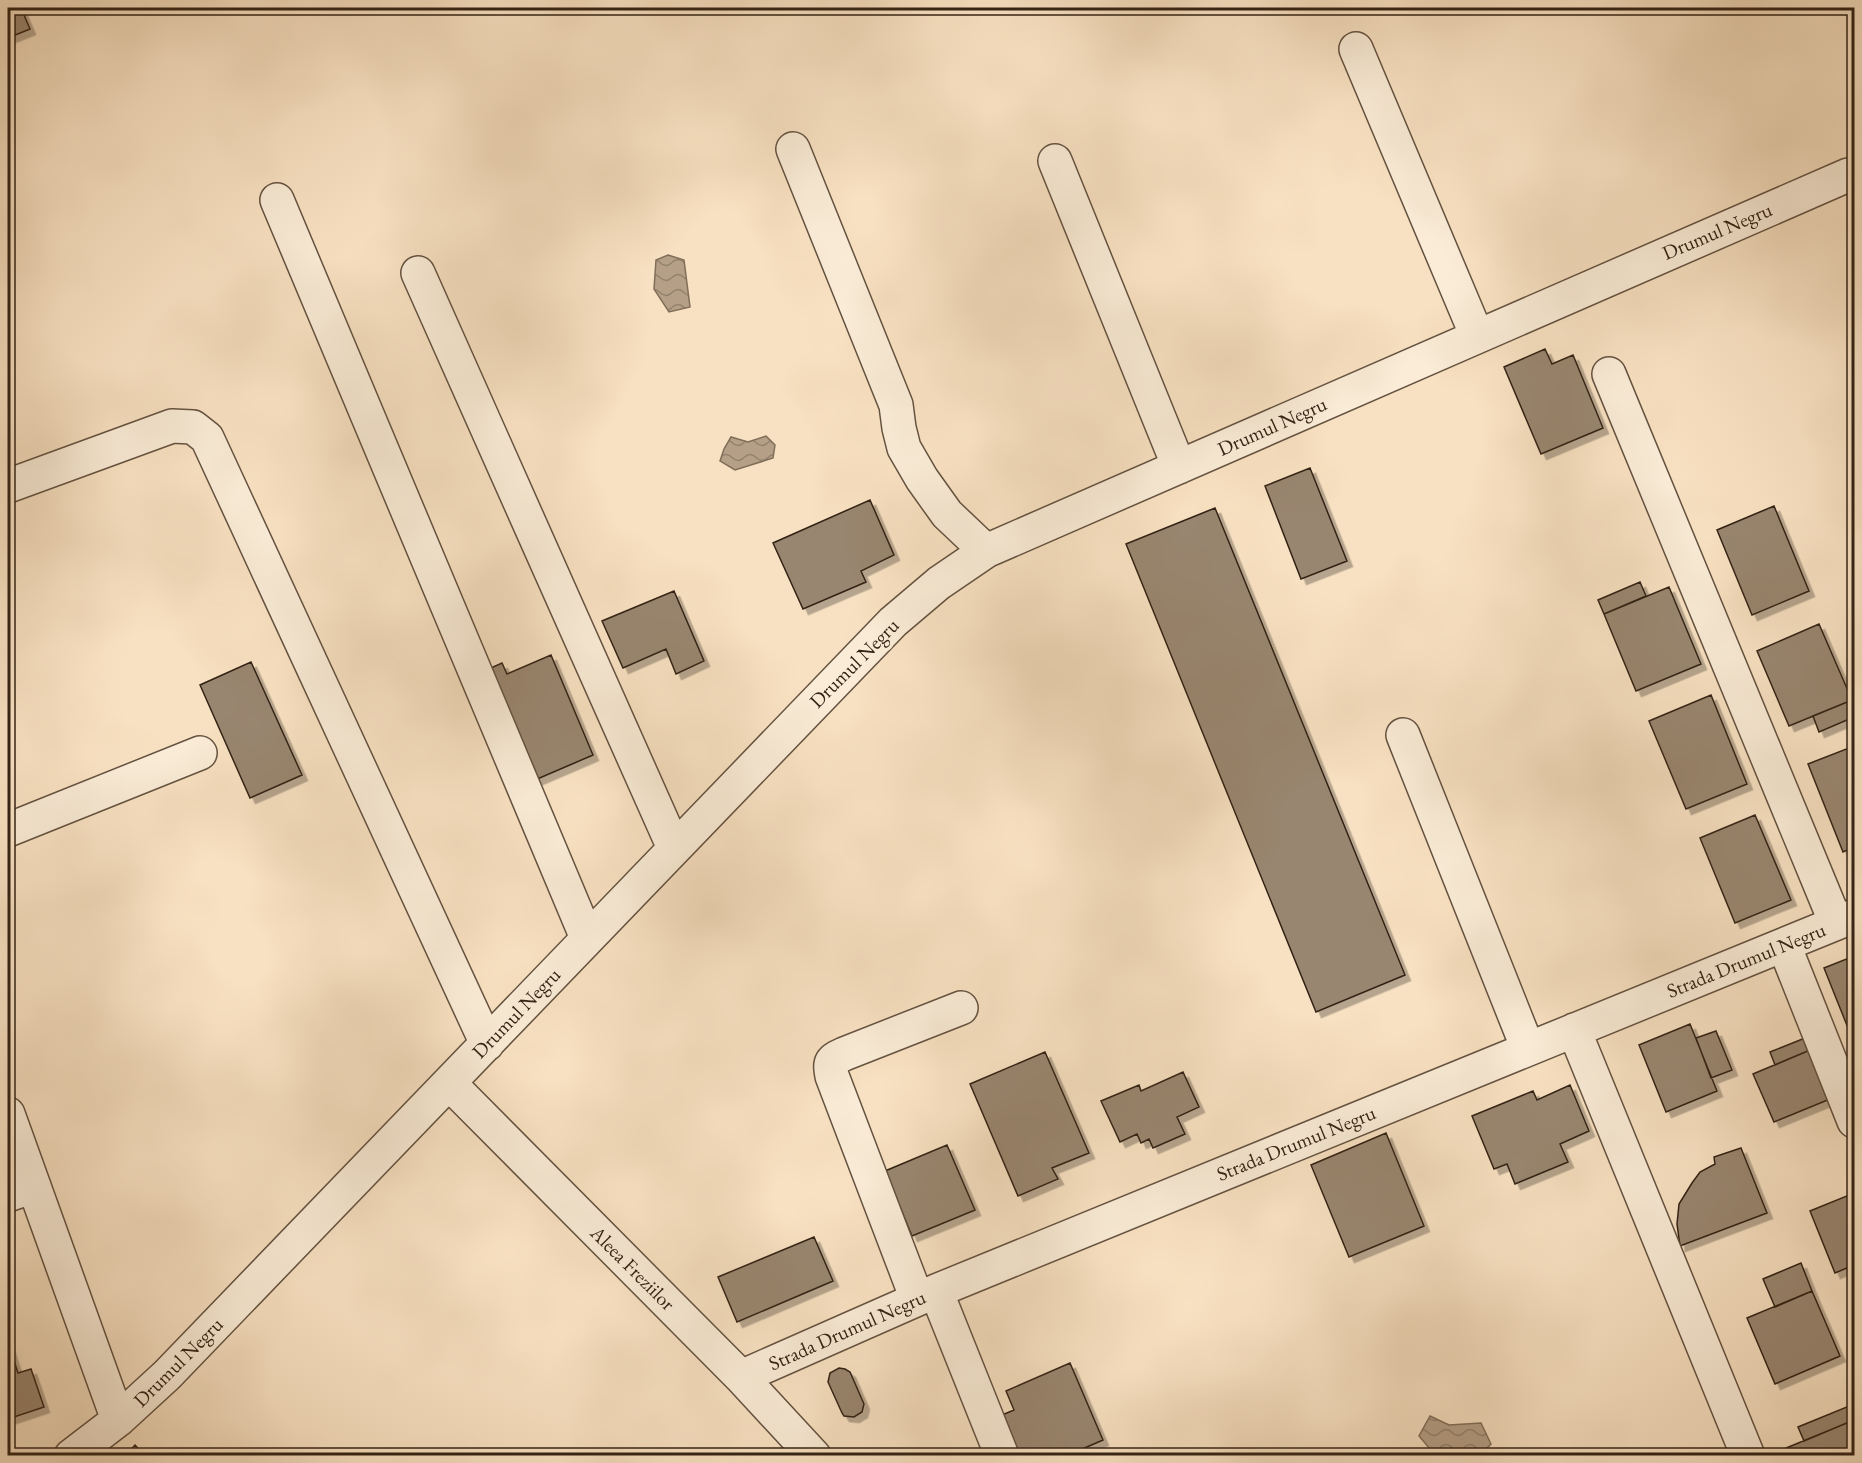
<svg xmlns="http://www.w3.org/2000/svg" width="1862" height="1463" font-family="'EB Garamond',serif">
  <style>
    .water { fill: url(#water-waves); stroke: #816e59; stroke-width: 1.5 }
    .building { fill: #99866f; stroke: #332315; stroke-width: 1.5; filter: url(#shadow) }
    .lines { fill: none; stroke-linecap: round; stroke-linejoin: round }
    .minor-casing { stroke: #645240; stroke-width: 36 }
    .minor { stroke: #faecd7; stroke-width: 33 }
    .labels { text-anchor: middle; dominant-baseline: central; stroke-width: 6; stroke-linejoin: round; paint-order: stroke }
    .street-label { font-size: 20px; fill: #332315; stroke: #faecd7 }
  </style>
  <defs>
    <pattern id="water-waves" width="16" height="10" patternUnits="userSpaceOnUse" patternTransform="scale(1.5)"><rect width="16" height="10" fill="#b5a087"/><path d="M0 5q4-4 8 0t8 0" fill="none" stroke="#94826d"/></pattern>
    <filter id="shadow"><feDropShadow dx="5.5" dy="5.5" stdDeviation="0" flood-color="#0004"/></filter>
  </defs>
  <rect width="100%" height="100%" fill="#f8e1c2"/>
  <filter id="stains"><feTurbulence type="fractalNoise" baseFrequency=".00333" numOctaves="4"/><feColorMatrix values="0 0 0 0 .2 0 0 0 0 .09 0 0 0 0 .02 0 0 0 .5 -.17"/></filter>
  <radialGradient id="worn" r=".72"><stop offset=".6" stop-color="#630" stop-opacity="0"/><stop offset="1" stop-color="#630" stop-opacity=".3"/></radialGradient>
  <path class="water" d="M668 255 684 260 690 307 669 312 654 289 656 260Z
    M766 436 775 445 773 458 735 470 720 461 724 449 731 437 748 442Z
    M1430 1416 1449 1425 1481 1423 1491 1444 1480 1455H1435L1419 1436Z"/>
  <path class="building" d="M8 8H21L30 29 8 38Z
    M1545 349 1552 364 1573 355 1603 428 1541 454 1504 367Z
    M1310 468 1347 561 1301 579 1265 486Z
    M870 500 894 555 861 571 866 582 803 609 773 543Z
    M1774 506 1809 591 1752 615 1717 530Z
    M1215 508 1405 975 1316 1012 1126 544Z
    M1640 582 1646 596 1604 614 1598 600Z
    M1669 587 1701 664 1636 691 1604 614Z
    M674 591 704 661 676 674 666 649 623 668 602 621Z
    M1819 624 1852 700 1789 726 1757 651Z
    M551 655 593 755 528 783 482 672 502 663 507 674Z
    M251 662 302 775 250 798 200 685Z
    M1711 695 1747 784 1686 809 1649 721Z
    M1852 700 1854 706V717L1819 732 1813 716Z
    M1854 746V847L1843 852 1808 764Z
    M1755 815 1791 900 1735 923 1700 838Z
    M1854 956V1043L1824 968Z
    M1690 1024 1717 1091 1666 1112 1639 1045Z
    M1716 1031 1732 1070 1711 1078 1696 1038Z
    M1805 1038 1810 1050 1775 1065 1770 1052Z
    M1810 1050 1830 1099 1774 1122 1753 1074Z
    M1045 1052 1089 1153 1052 1168 1058 1179 1018 1196 970 1084Z
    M1183 1072 1199 1107 1177 1117 1185 1134 1153 1148 1149 1139 1141 1143 1137 1134 1120 1142 1101 1101 1139 1085 1141 1091Z
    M1570 1085 1589 1131 1560 1144 1568 1162 1515 1184 1507 1164 1494 1169 1472 1116 1533 1091 1537 1100Z
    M1386 1133 1424 1226 1349 1257 1311 1165Z
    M947 1145 975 1210 912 1236 885 1171Z
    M1741 1148 1767 1213 1680 1246 1677 1224 1679 1204 1692 1183 1700 1172 1715 1164 1714 1157Z
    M1854 1193V1265L1835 1273 1810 1211Z
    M814 1237 833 1281 737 1322 718 1277Z
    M1801 1263 1812 1291 1775 1307 1763 1279Z
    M1812 1291 1840 1356 1775 1384 1747 1318Z
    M8 1342 18 1373 31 1369 44 1407 8 1419Z
    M1070 1363 1103 1440 1066 1456H1022L1019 1449 1016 1450 1002 1415 1014 1410 1006 1391Z
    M839 1368 845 1369 850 1372 864 1404 862 1412 854 1417 844 1416 842 1413 828 1382 830 1373Z
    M1854 1404V1420L1804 1441 1798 1427Z
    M1854 1420V1456H1775L1774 1453Z
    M135 1445 145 1456H125Z"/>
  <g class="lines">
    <g class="minor-casing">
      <path id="minor" d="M1356 49 1477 336
        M793 149 896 405 899 428 904 448 922 479 947 514 986 551
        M1055 161 1179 467
        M277 200 587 938
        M418 273 674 848
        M1609 374 1836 923
        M8 486 172 426 193 427 207 438 487 1044
        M1403 735 1528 1049
        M8 830 200 753
        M1784 945 1854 1121
        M1574 1030 1748 1456
        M449 1083 741 1377 814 1456
        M8 1114 118 1420
        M8 1195 34 1186
        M936 1291 1002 1456
        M917 1299 832 1076C829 1061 831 1060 844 1054L961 1008
        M741 1377 936 1291 1854 916
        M71 1456 118 1420 167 1375 893 622 939 583 986 551 1848 175"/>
    </g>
    <use href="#minor" class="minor"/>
  </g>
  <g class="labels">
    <g class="street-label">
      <text transform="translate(1717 231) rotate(-23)">Drumul Negru</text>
      <text transform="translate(1272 426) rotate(-24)">Drumul Negru</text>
      <text transform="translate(854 663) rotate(-45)">Drumul Negru</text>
      <text transform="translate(1746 960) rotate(-22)">Strada Drumul Negru</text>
      <text transform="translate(516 1013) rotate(-46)">Drumul Negru</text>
      <text transform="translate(1296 1143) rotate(-22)">Strada Drumul Negru</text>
      <text transform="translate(633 1268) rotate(45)">Aleea Freziilor</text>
      <text transform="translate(847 1330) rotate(-24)">Strada Drumul Negru</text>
      <text transform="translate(178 1362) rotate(-45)">Drumul Negru</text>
    </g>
  </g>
  <rect width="1862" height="1463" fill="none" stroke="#f8e1c2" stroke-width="30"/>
  <rect x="9" y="9" width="1844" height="1445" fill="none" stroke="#332315" stroke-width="3"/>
  <rect x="15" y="15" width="1832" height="1433" fill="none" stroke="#332315" stroke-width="1.5"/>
  <rect width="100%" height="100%" filter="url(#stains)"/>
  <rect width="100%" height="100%" fill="url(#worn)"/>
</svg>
